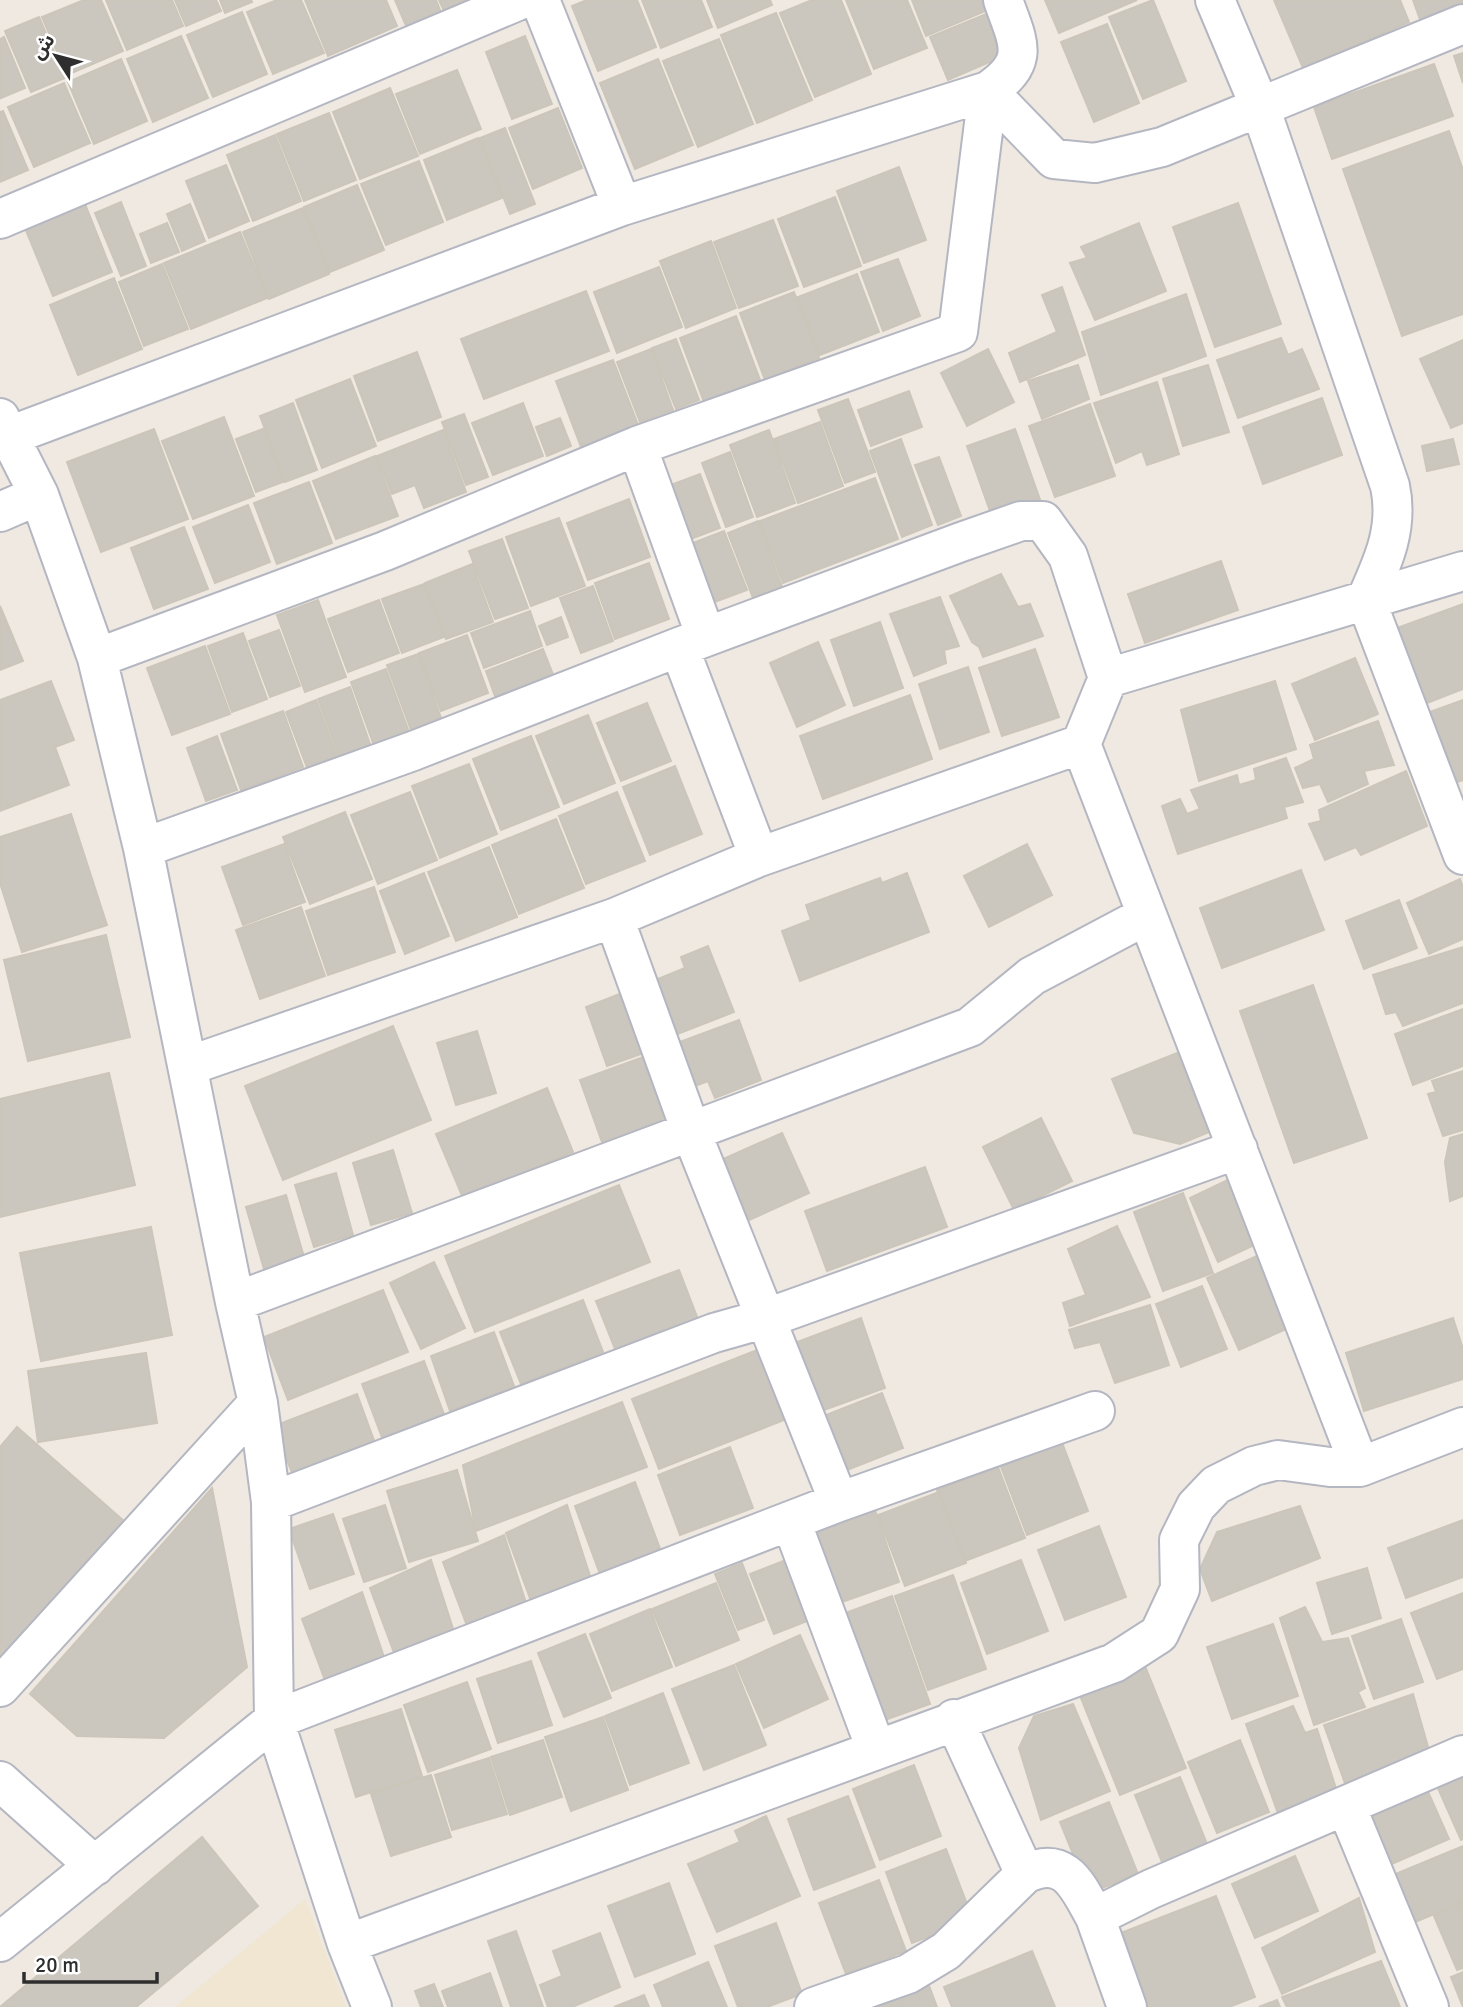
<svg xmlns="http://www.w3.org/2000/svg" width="1463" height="2007" font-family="Signika,'Noto Sans Arabic',sans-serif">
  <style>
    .education { fill: #f0e6d1 }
    .building { fill: #cbc7bf; stroke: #cbc5ba; stroke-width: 2 }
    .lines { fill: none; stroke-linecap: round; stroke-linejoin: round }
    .minor-casing { stroke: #b4b7c1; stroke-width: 42 }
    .minor { stroke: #fff; stroke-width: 38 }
  </style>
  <rect width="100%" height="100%" fill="#efe9e1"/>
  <path class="education" d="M305 1899 346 2007H175Z"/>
  <path class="building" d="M84 0H101L123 51 67 75 42 17Z
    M106 0H172L183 26 127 50Z
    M175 0H216L221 11 186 26Z
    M220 0H251L252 2 225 13Z
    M277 0H301L324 53 273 74 247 12Z
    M305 0H386L397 26 328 56Z
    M395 0H436L441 13 407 28Z
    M439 0H475L445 13Z
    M587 0H637L656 47 598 71 572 6Z
    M642 0H701L712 27 661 48Z
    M707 0H770L772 5 718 28Z
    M812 0H841L871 74 815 97 780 13Z
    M846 0H907L927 48 874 69Z
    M912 0H986L990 9 926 36Z
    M1045 0H1137L1059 33Z
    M1153 0 1186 81 1143 99 1109 17Z
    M1274 0H1400L1409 22 1303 68Z
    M1413 0H1463V10L1422 25Z
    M242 12 267 74 213 97 187 35Z
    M991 12 1008 54 948 80 930 37Z
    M776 13 812 100 757 123 721 35Z
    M39 17 65 78 31 92 5 31Z
    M1107 24 1139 103 1094 122 1061 42Z
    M181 36 208 98 153 122 127 59Z
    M525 36 552 104 512 119 486 52Z
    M4 37 25 88 1 98 0 39Z
    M719 39 753 124 698 147 663 61Z
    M1463 53V83L1454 56Z
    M121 59 147 121 94 144 68 82Z
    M658 59 693 145 635 169 600 83Z
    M1434 64 1453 116 1332 159 1314 107Z
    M457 70 481 129 420 154 396 94Z
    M64 83 90 143 34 167 8 107Z
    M390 88 418 156 360 179 333 112Z
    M558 108 582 168 533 189 509 128Z
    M3 111 28 170 0 182V112Z
    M329 113 356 180 304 201 277 134Z
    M505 128 535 204 510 214 480 138Z
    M1449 131 1463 170V314L1402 336 1343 169Z
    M275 135 301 201 253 221 227 155Z
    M478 138 502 198 447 220 424 160Z
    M419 161 443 222 386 245 361 184Z
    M226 165 249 221 209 238 186 181Z
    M899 167 926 240 864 263 837 191Z
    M357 185 384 250 330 272 304 207Z
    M835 197 861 266 804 287 778 219Z
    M121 202 146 266 121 276 95 213Z
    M1238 203 1281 324 1215 347 1173 227Z
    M85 204 112 272 53 296 25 228Z
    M190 204 205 241 182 251 167 214Z
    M303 208 329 274 269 299 243 232Z
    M773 220 798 286 739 308 714 242Z
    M167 223 179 252 151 263 140 234Z
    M1139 223 1166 291 1095 320 1070 263 1087 258 1081 247Z
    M240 232 267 298 191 329 164 263Z
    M711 241 736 308 686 328 660 261Z
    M898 259 920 316 883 331 861 272Z
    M162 264 188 329 144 346 119 282Z
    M659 267 682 327 617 353 594 292Z
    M857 274 879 332 820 355 798 297Z
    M114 278 142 349 78 375 50 305Z
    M1062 287 1085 355 1020 382 1009 353 1057 332 1042 295Z
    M586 291 609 351 484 399 461 339Z
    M794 292 819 358 765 380 740 313Z
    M1186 294 1206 356 1101 395 1082 332Z
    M736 316 760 380 704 402 680 338Z
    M1281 338 1288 355 1302 349 1319 389 1238 418 1217 360Z
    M676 339 699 400 676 409 652 348Z
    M1463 340V423L1451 428 1420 359Z
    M651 349 673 410 640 422 617 362Z
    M988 349 1014 402 967 426 941 373Z
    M417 352 441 417 378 441 354 376Z
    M613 360 638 425 581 447 556 381Z
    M1078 365 1089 399 1042 419 1028 381Z
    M1208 365 1229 432 1183 446 1163 379Z
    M350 379 376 446 322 468 296 400Z
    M1157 382 1179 454 1147 465 1142 451 1116 463 1094 403Z
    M909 391 922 427 871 446 858 410Z
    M1322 398 1342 455 1263 484 1243 427Z
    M848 399 875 472 845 483 818 410Z
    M293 403 317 470 285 482 260 416Z
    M523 403 543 456 493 475 472 423Z
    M1090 404 1115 476 1055 497 1029 426Z
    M464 414 488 477 466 485 442 422Z
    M224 417 254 496 193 519 162 441Z
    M560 418 571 446 547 456 536 427Z
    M820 422 843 486 798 503 774 439Z
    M154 429 188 519 101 552 67 462Z
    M263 429 283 482 256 492 236 439Z
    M1015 429 1044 511 996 528 967 446Z
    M443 430 466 492 424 508 415 485 392 494 377 456Z
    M769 430 795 503 757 517 730 445Z
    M901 439 932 525 902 537 870 451Z
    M1453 439 1459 464 1427 471 1422 446Z
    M730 452 753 517 726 527 702 463Z
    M375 456 398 516 336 539 313 481Z
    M939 457 961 516 938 525 915 465Z
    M700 474 720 528 688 540 668 486Z
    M875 478 898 539 783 583 760 521Z
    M309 482 332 543 277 564 254 503Z
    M629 499 650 557 588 580 567 523Z
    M248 505 270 562 215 583 193 527Z
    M559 518 585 586 531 606 506 537Z
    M758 521 782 587 753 598 728 533Z
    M184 527 208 589 154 609 131 548Z
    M724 531 747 590 712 603 690 544Z
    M502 539 528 608 495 619 469 551Z
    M1221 561 1238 610 1145 643 1128 594Z
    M649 563 669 619 615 639 595 583Z
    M472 564 493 622 446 639 425 583Z
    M1001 574 1018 607 1030 604 1043 636 983 657 979 647 972 642 950 596Z
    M424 584 444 637 402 653 382 599Z
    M593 586 613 641 581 653 560 598Z
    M940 597 959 646 944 650 946 663 914 676 890 614Z
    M318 600 346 677 305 692 277 615Z
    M379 600 399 653 348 672 328 619Z
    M1463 604V689L1422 705 1394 629Z
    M0 606 23 661 0 670Z
    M530 611 542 646 484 668 471 633Z
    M561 617 568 637 547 645 539 626Z
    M880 622 903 688 854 706 831 640Z
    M279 630 300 686 270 697 249 641Z
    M243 633 267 699 232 712 208 646Z
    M467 635 488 693 441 711 419 653Z
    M818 642 845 705 797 727 770 663Z
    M205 646 230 714 172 735 147 668Z
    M543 649 554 677 496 699 486 671Z
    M1035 649 1059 717 1002 736 979 668Z
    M418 654 441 718 411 730 387 665Z
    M1355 658 1378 714 1315 740 1292 684Z
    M968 667 989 732 940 749 919 684Z
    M386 669 410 735 375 748 351 682Z
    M51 681 74 740 55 747 69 785 0 811V700Z
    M1275 681 1296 749 1199 781 1181 710Z
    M350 687 372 750 341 761 318 699Z
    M910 695 932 759 823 799 800 736Z
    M316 700 338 759 308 770 286 712Z
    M1463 700V780L1452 784 1424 714Z
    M647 703 671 761 621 781 597 723Z
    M283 711 303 767 241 790 221 734Z
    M588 715 615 783 564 804 536 736Z
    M1378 721 1394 765 1364 771 1368 784 1328 802 1320 784 1303 788 1295 768 1314 759 1310 745Z
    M217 736 237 790 206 801 187 748Z
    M531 736 559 807 501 830 473 759Z
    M1286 758 1303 802 1284 807 1287 818 1178 854 1162 806 1180 799 1187 814 1200 809 1191 790 1237 775 1239 785 1256 780 1254 769Z
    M469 764 497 834 440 858 412 786Z
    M675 766 702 834 650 855 623 787Z
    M1406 771 1427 826 1361 855 1356 847 1325 860 1309 824 1321 821 1319 810Z
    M410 792 437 860 378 884 351 815Z
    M617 792 645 861 586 884 559 816Z
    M345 812 372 879 310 904 283 837Z
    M71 814 107 925 22 952 0 883V837Z
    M556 819 584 888 519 914 492 845Z
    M284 844 305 902 243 925 222 867Z
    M1027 844 1052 895 989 927 964 876Z
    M489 847 517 917 456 941 428 872Z
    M1301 870 1324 930 1222 968 1200 908Z
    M424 873 449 936 405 954 380 891Z
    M907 873 929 932 800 981 782 931 811 920 806 905 880 878 882 883Z
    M1460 879 1463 887V939L1429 954 1407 903Z
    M374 887 395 952 328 975 306 911Z
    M1399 900 1417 948 1364 969 1346 921Z
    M301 907 325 976 260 999 236 930Z
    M106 935 130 1037 28 1061 4 960Z
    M708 946 734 1012 675 1035 653 981 685 968 681 957Z
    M1463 947V1003L1403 1026 1396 1012 1386 1014 1373 975Z
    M1313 985 1367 1138 1294 1163 1240 1011Z
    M622 993 644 1053 607 1066 586 1007Z
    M1463 1009V1066L1413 1085 1395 1034Z
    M739 1020 761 1080 715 1098 708 1081 690 1088 674 1044Z
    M393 1026 431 1120 283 1180 245 1086Z
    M477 1031 496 1093 456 1105 437 1043Z
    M1182 1051 1214 1130 1180 1144 1134 1133 1112 1079Z
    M646 1056 669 1121 603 1145 580 1080Z
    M1463 1071V1130L1443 1136 1428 1094 1436 1092 1432 1081Z
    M109 1073 135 1185 0 1217V1099Z
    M547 1088 573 1152 463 1198 436 1134Z
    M1041 1118 1072 1181 1014 1210 983 1147Z
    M782 1133 809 1193 747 1221 721 1160Z
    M1463 1134V1196L1450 1201 1445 1162 1450 1138Z
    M393 1150 412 1213 371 1225 353 1163Z
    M925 1167 947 1227 827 1271 805 1211Z
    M336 1173 353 1235 314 1247 295 1185Z
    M1236 1176 1265 1240 1218 1262 1190 1198Z
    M619 1185 650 1262 475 1332 445 1256Z
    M1183 1193 1213 1273 1163 1291 1134 1212Z
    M286 1195 304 1257 264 1269 246 1207Z
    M1117 1226 1150 1297 1070 1326 1063 1303 1086 1295 1068 1249Z
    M151 1227 172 1335 41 1361 20 1253Z
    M1268 1251 1300 1323 1239 1350 1207 1278Z
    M434 1262 465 1328 421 1349 390 1283Z
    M679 1270 699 1322 617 1354 596 1301Z
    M1202 1286 1227 1349 1181 1367 1156 1304Z
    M383 1290 408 1352 288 1400 264 1337Z
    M583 1300 603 1352 521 1384 500 1332Z
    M1150 1305 1169 1365 1115 1383 1100 1342 1075 1348 1069 1330Z
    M861 1318 885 1388 813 1414 789 1345Z
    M1453 1318 1463 1349V1379L1364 1411 1346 1353Z
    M494 1332 514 1386 450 1411 431 1356Z
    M757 1350 784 1420 659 1469 632 1399Z
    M146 1353 157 1423 38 1442 28 1371Z
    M424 1361 445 1417 383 1440 362 1384Z
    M882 1393 903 1448 842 1472 821 1417Z
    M357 1394 376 1446 294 1478 274 1426Z
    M622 1402 647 1467 476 1531 463 1465Z
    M17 1427 124 1521 0 1663V1447Z
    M1061 1440 1088 1511 1027 1535 1000 1464Z
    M730 1447 753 1508 680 1535 658 1475Z
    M998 1467 1025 1538 965 1561 937 1490Z
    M457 1470 478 1541 409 1562 387 1491Z
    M635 1482 662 1554 601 1577 575 1506Z
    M212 1488 247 1667 164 1738 77 1736 30 1694Z
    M939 1492 966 1563 905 1586 878 1515Z
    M385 1505 406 1568 364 1582 343 1519Z
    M567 1505 591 1579 531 1601 506 1533Z
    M1300 1506 1320 1558 1212 1601 1200 1569 1217 1532Z
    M875 1510 899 1582 842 1602 816 1531Z
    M333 1514 354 1574 310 1589 289 1529Z
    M1463 1520V1577L1406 1598 1388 1548Z
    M1099 1526 1126 1597 1065 1620 1038 1550Z
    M504 1535 528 1609 469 1631 443 1562Z
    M431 1560 455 1635 396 1658 370 1588Z
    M786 1560 810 1620 774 1634 750 1574Z
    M1021 1560 1048 1631 987 1654 961 1583Z
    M742 1563 764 1620 738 1630 715 1574Z
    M1367 1568 1381 1618 1332 1634 1317 1583Z
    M953 1575 986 1669 928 1690 895 1596Z
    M716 1583 739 1640 676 1666 652 1609Z
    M362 1592 387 1666 328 1688 302 1619Z
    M1463 1593V1669L1437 1679 1411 1613Z
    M892 1596 930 1704 882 1721 845 1613Z
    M1305 1607 1322 1642 1348 1638 1365 1688 1358 1692 1365 1707 1314 1725 1280 1618Z
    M650 1609 672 1667 612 1691 590 1634Z
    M1401 1619 1423 1682 1374 1699 1352 1636Z
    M1273 1624 1298 1696 1232 1719 1207 1647Z
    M585 1634 611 1698 564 1717 538 1653Z
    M800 1635 828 1699 764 1728 736 1664Z
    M531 1661 552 1725 498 1743 477 1679Z
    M734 1665 766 1745 704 1770 672 1689Z
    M1145 1666 1186 1768 1120 1795 1079 1693Z
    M467 1682 491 1749 428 1772 404 1705Z
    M663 1693 689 1763 630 1785 605 1716Z
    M1413 1694 1430 1754 1346 1786 1324 1725Z
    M1073 1704 1110 1791 1041 1820 1019 1748 1034 1716Z
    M1293 1706 1305 1733 1317 1729 1338 1795 1280 1819 1246 1724Z
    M401 1709 422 1776 356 1797 335 1730Z
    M603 1717 628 1790 571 1811 545 1737Z
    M543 1740 562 1797 510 1815 491 1757Z
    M1240 1740 1269 1812 1217 1833 1188 1762Z
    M489 1758 507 1814 452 1830 435 1775Z
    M914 1765 941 1836 880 1860 853 1789Z
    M431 1775 451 1837 391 1856 371 1794Z
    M1463 1775V1839L1461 1840 1437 1786Z
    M1180 1777 1209 1849 1164 1867 1135 1795Z
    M1425 1785 1449 1839 1385 1867 1362 1812Z
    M848 1796 875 1867 814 1890 788 1819Z
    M1109 1802 1138 1874 1089 1893 1060 1822Z
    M766 1816 800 1896 717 1932 688 1864 740 1842 735 1831Z
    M202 1837 258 1906 136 2007H0Z
    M1463 1846V1902L1413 1923 1393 1875Z
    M946 1849 973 1920 912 1943 886 1872Z
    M1295 1856 1318 1911 1255 1938 1232 1884Z
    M879 1880 906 1951 846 1974 819 1903Z
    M669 1883 695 1954 635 1977 608 1906Z
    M1216 1896 1255 1997 1229 2007H1140L1113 1936Z
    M1359 1898 1375 1952 1282 1994 1262 1948Z
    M1463 1903V1968L1457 1970 1434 1916Z
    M776 1923 802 1994 767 2007H738L715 1946Z
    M516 1931 543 2007H511L488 1941Z
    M600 1933 620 1987 572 2007H548L540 1985 562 1976 553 1951Z
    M1032 1951 1055 2007H952L944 1987Z
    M1381 1961 1400 2007H1287L1282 1997Z
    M708 1962 727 2007H663L654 1985Z
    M1463 1972V2007L1451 1977Z
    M490 1973 502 2007H448L442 1991Z
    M928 1983 937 2007H868Z
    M434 1984 443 2007H421L415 1991Z
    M644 1995 649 2007H614Z
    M1277 2000 1280 2007H1259Z"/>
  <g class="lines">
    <g class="minor-casing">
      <path id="minor" d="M540 0 622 206
        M1215 0 1260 107 1390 486C1399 528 1383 562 1366 600L1463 855
        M988 91 1054 159 1095 163 1162 147 1463 24
        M0 219 520 0
        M0 418 39 495 97 658 143 848 235 1302 258 1403 271 1502 274 1720 347 1944 372 2007
        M9 436 622 206 988 91C1032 61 1018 43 1003 0
        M637 446 706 637
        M0 512 39 495
        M679 647 759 857
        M97 658 385 551 637 446 958 332 988 91
        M1108 678 1463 571
        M143 848 413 751 679 647 961 542 1021 521H1043L1068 556 1108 678 1081 744 1360 1467
        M614 918 692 1134 839 1502
        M188 1066 614 918 759 857 1081 744
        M235 1302 970 1027 1032 976 1147 915
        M271 1502 714 1333 767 1318 1238 1149
        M791 1521 876 1749
        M0 1687 258 1403
        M954 1719 1025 1874
        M0 1781 95 1866
        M1346 1806 1429 2007
        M1095 1917 1127 2007
        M0 1942 274 1720 839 1502 1095 1411
        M347 1944 1114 1663 1159 1634 1180 1589 1179 1540 1196 1506 1216 1485 1254 1466 1278 1460 1330 1467H1360L1463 1427
        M814 2007 908 1974 946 1951 1025 1874C1066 1854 1078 1887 1095 1917L1151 1889 1463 1755"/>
    </g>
    <use href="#minor" class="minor"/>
  </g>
  <g transform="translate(56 56) rotate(306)" stroke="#ffffff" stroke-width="5" paint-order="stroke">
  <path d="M0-5L12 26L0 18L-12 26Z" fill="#2e2e2e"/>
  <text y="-10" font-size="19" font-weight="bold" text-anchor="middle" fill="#2e2e2e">ش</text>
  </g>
  <path d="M24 1972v10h133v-10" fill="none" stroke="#2e2e2e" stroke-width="3.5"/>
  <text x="35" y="1972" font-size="21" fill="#2e2e2e" stroke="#ffffff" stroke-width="5" paint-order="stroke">20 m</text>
</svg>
